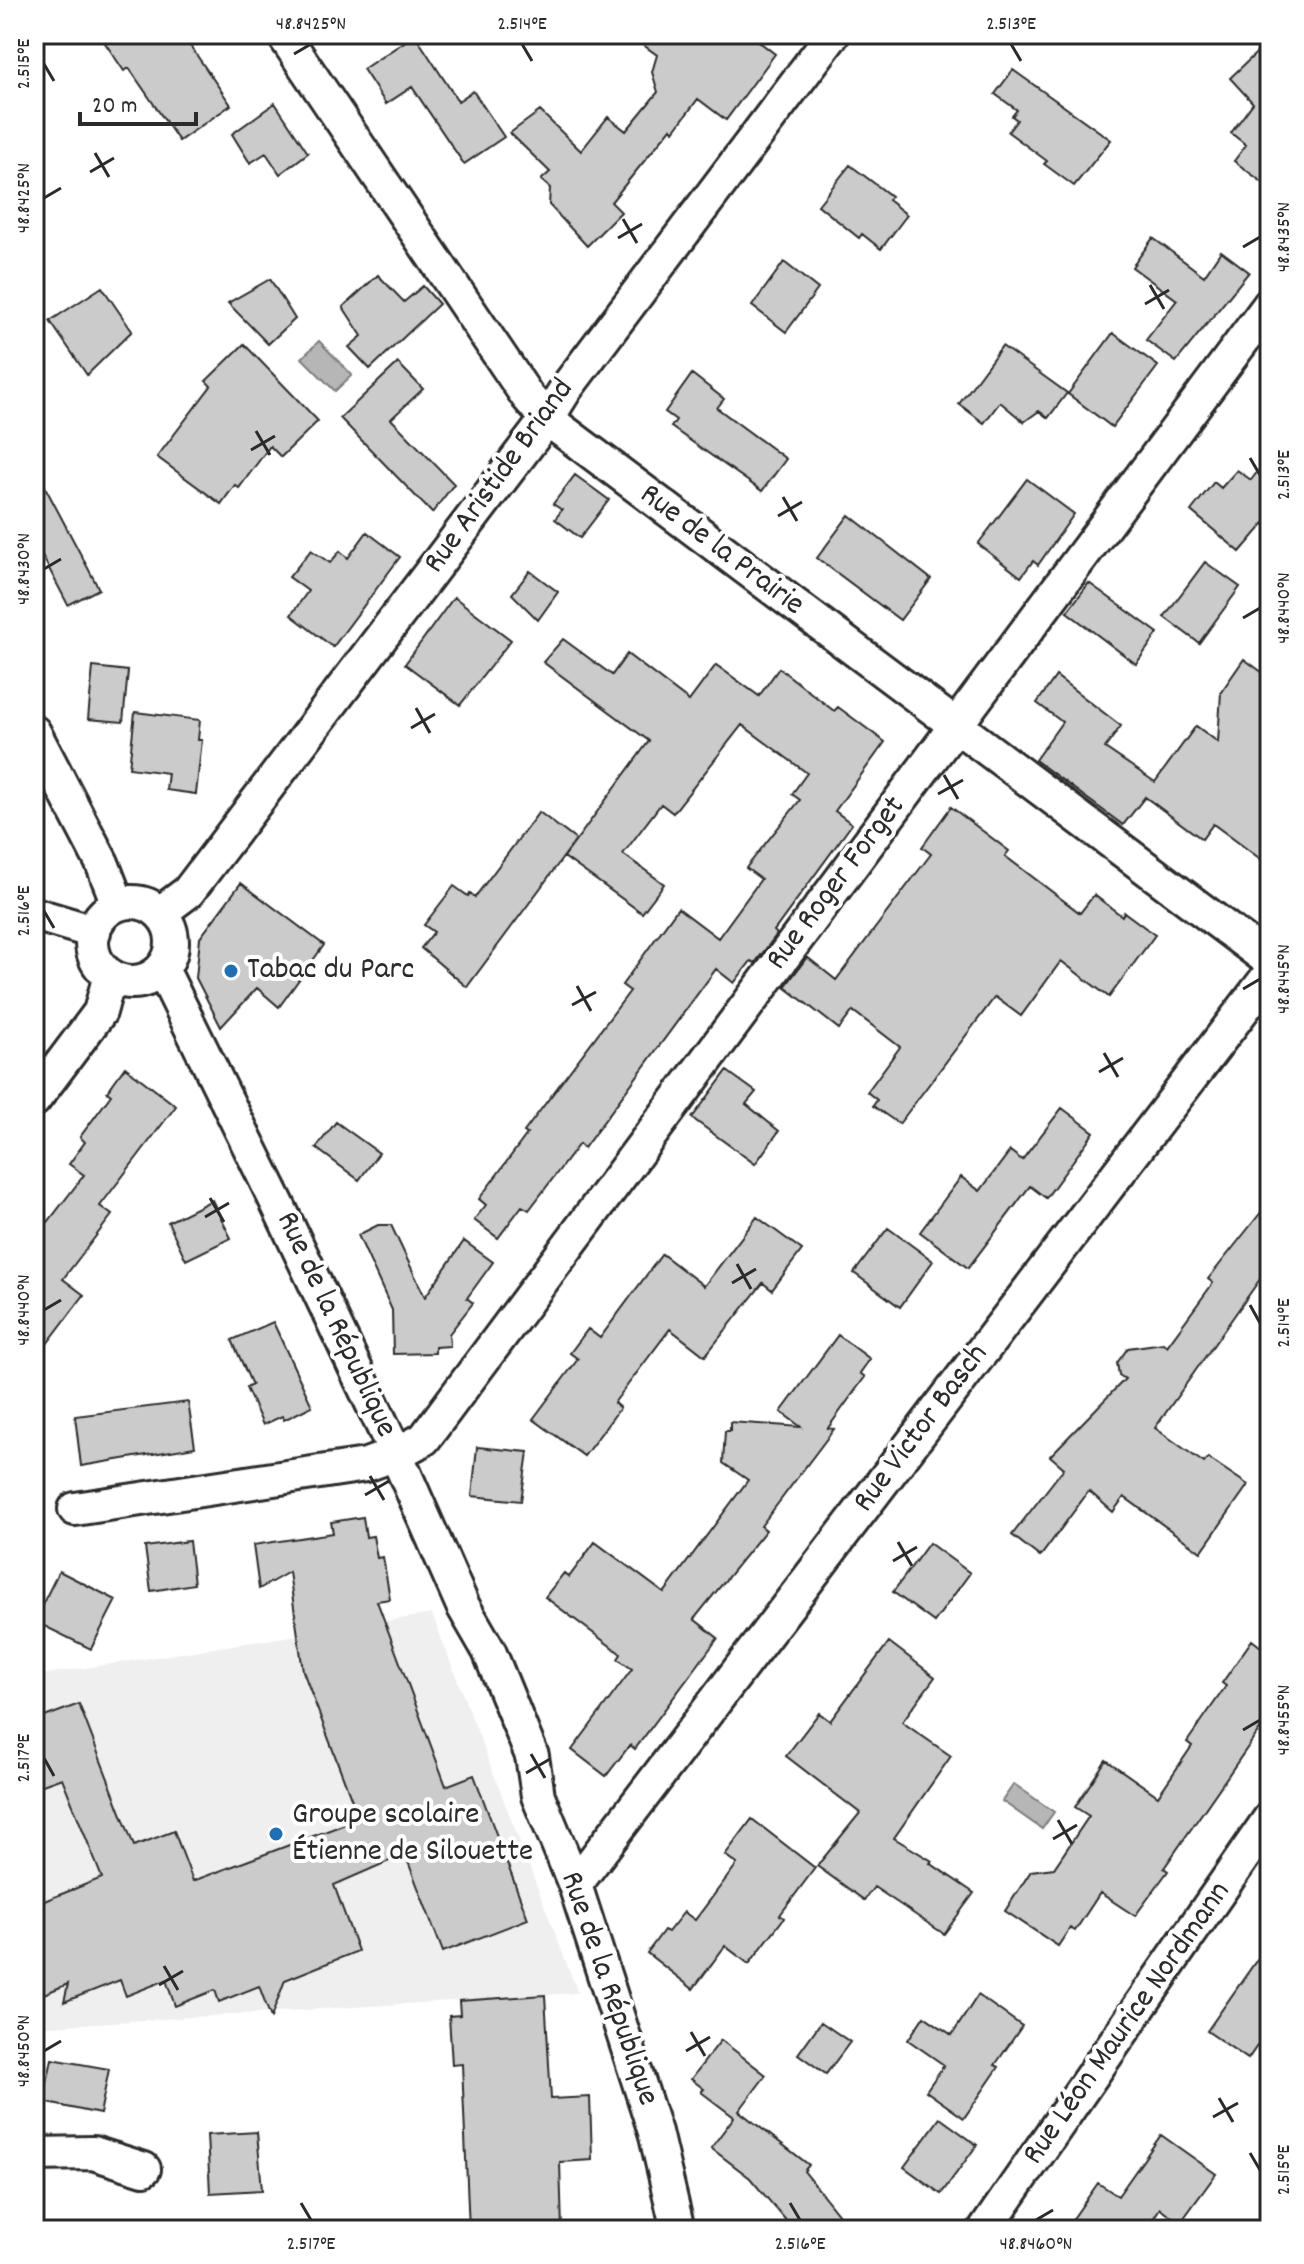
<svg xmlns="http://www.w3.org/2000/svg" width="1304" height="2264" font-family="Dekko,sans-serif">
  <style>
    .built { fill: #efefef }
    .water { fill: #b6b6b6; stroke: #7e7e7e; stroke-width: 2 }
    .building { fill: #cbcbcb; stroke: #2b2b2b; stroke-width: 2 }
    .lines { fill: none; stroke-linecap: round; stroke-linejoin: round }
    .street-casing { stroke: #2b2b2b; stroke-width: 38 }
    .street { stroke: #fff; stroke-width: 32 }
    .ticks { fill: none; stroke: #2b2b2b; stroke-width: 3 }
    .poi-dot { fill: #1f6fb2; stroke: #fff; stroke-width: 3 }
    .labels { text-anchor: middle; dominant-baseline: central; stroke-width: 8; stroke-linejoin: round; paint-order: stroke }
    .street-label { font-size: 32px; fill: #2b2b2b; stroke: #fff }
    .poi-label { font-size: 32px; fill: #2b2b2b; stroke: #fff; text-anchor: start }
    .neatline { fill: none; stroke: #2b2b2b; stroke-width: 3 }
    .ticks-label { font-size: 20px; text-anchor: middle; fill: #2b2b2b }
  </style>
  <rect width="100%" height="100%" fill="#fff"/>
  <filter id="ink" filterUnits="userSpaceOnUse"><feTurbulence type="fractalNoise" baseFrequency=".0125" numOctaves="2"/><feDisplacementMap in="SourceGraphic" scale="16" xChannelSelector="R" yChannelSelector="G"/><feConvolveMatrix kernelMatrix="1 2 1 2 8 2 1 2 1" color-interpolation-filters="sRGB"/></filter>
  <g filter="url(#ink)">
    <path class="built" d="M432 1614 578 1993 34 2027V1676Z"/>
    <path class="water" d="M319 341 352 375 335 391 302 358Z
      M1014 1784 1054 1812 1042 1829 1002 1801Z"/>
    <path class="building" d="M99 34H182L231 105 179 141 129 68 124 71Z
      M628 34H749L775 54 726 120 698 99 674 131 671 128 611 202 621 212 587 246 549 205 550 188 541 180 550 172 510 133 540 111 581 151 608 117 626 131 658 92 652 72 657 55Z
      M415 35 458 101 473 91 504 137 464 164 412 87 386 104 363 69Z
      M1270 40V188L1234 161 1246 145 1231 133 1253 103 1230 78Z
      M1013 70 1111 140 1074 186 1044 164 1047 161 1008 132 1017 120 1012 116 1017 110 995 94Z
      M275 103 308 153 280 174 266 153 250 163 232 134Z
      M850 165 891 196 888 200 907 215 881 249 862 234 859 238 818 205Z
      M1153 238 1204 276 1221 251 1249 272 1176 362 1146 340 1177 300 1132 267Z
      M784 262 818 289 786 332 752 306Z
      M378 275 404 302 423 286 439 304 370 369 349 347 362 336 343 307Z
      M270 279 295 319 268 344 228 303Z
      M102 287 132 331 87 375 50 321Z
      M1113 333 1158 366 1112 427 1068 394Z
      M244 344 318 421 281 457 270 446 239 488 235 485 221 504 157 457 211 386 206 381Z
      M1002 346 1067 393 1048 418 1039 411 1024 422 1000 402 984 423 959 404Z
      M398 363 423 389 391 419 454 484 432 513 340 418Z
      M692 374 724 399 717 408 786 459 762 491 671 427 676 420 665 412Z
      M1270 456V517L1240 552 1191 511 1214 482 1221 488 1237 470 1251 480Z
      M34 466 99 589 68 605 34 540Z
      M575 475 609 500 580 538 555 519 562 510 553 504Z
      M1027 479 1074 514 1038 565 1033 561 1021 577 978 544Z
      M849 515 931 579 900 620 817 558Z
      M367 532 400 557 333 647 291 615 308 591 289 577 311 550 330 563 340 551 348 558Z
      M1205 562 1240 587 1199 643 1164 617Z
      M530 571 558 592 538 620 512 594Z
      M1089 583 1158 633 1136 664 1067 612Z
      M454 597 511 640 460 705 405 664Z
      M563 639 612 675 627 654 689 701 716 665 759 696 779 668 834 711 838 707 885 742 835 811 852 824 774 931 777 934 755 963 751 961 734 983 716 969 584 1148 579 1144 529 1210 522 1206 498 1238 474 1220 486 1205 479 1199 527 1134 524 1132 630 991 622 985 678 908 718 938 761 879 746 868 800 800 792 794 807 773 742 725 673 813 661 804 623 854 664 884 642 913 564 857 649 741 543 662Z
      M1244 659 1270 678V866L1213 824 1202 839 1145 797 1123 825 1035 760 1062 722 1037 703 1056 676 1121 726 1105 748 1155 782 1196 726 1218 742 1221 692Z
      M93 667 128 671 123 722 88 719Z
      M135 712 200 720 198 740H202L196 794 166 790 168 773 129 768Z
      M951 807 1009 851 1005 856 1080 913 1094 895 1122 916 1124 912 1155 935 1109 997 1061 961 1021 1016 995 997 899 1124 873 1106 877 1100 867 1092 900 1047 853 1011 839 1029 785 987 807 957 836 980 931 854 922 847Z
      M539 812 576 840 467 987 421 948 434 932 424 925 454 886 468 896 470 893 475 897Z
      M241 883 324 945 279 1007 257 988 221 1027 196 978 200 938Z
      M125 1067 176 1106 100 1206 112 1215 63 1279 84 1295 34 1361V1212L48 1222 84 1175 69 1164 85 1142 80 1137 111 1095 107 1092Z
      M727 1071 756 1092 746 1104 779 1131 755 1164 692 1118Z
      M1062 1108 1094 1132 1046 1198 1030 1186 968 1268 920 1232 961 1177 980 1191 1010 1151 1022 1160Z
      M336 1122 379 1153 359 1180 316 1148Z
      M212 1200 231 1238 186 1260 168 1222Z
      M1270 1201V1265L1155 1428 1204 1463 1208 1458 1248 1485 1201 1552 1124 1497 1113 1512 1089 1491 1040 1557 1012 1535 1064 1468 1050 1456 1125 1379 1119 1375 1117 1363 1128 1348 1163 1343 1167 1346 1213 1283 1208 1279Z
      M757 1217 802 1250 772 1290 763 1283 705 1356 670 1329 614 1403 620 1408 584 1456 533 1419 578 1359 570 1353 588 1329 600 1338 662 1254 704 1286Z
      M378 1225H391L425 1297 464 1241 493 1262 467 1298 473 1303 449 1334 450 1346 435 1347V1353L393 1354 392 1310 358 1235Z
      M888 1228 933 1261 900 1307 854 1273Z
      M273 1322 312 1406 284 1420 282 1416 263 1425 246 1388 252 1385 232 1340Z
      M838 1335 870 1359 860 1373 865 1377 828 1428 834 1429 761 1526 766 1530 694 1619 718 1638 635 1749 630 1745 606 1776 572 1750 632 1669 618 1659 621 1654 545 1597 564 1573 569 1577 595 1542 664 1593 748 1480 723 1463 725 1431H730V1422L801 1427 781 1412Z
      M188 1402 195 1447 81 1466 75 1416Z
      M477 1447 528 1452 521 1501 472 1496Z
      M363 1517 366 1537 373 1536 377 1558 383 1557 390 1599 377 1601 446 1786 474 1775 528 1919 443 1952 405 1854 334 1885 358 1951 285 1980 271 2018 259 1986 219 2002 215 1990 175 2006 166 1980 126 1996 120 1980 64 2002 68 1984 34 1998V1905L102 1878 62 1778 34 1788V1721L79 1704 134 1846 174 1831 193 1881 359 1819 303 1671 289 1572 259 1589 253 1545 333 1533 331 1522Z
      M189 1541 194 1584 151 1591 145 1547Z
      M929 1543 970 1573 934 1622 893 1592Z
      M59 1571 116 1600 91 1649 34 1621Z
      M1252 1640 1270 1654V1715L1164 1868 1168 1871 1135 1916 1100 1893 1075 1931 1070 1928 1058 1946 1005 1911 1031 1871 1054 1868 1089 1816 1075 1807 1106 1760 1158 1796 1192 1746 1187 1742 1226 1686 1222 1683Z
      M889 1642 935 1677 902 1722 951 1756 894 1838 932 1861 930 1863 974 1893 944 1934 874 1887 864 1900 817 1866 860 1813 786 1756 819 1713 830 1721Z
      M752 1819 815 1868 780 1915 784 1918 749 1964 725 1946 693 1989 647 1953 664 1930 668 1932 684 1912 695 1920 737 1864 725 1855Z
      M1270 1941V2027L1248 2059 1207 2031Z
      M545 1995 551 2099 590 2097 592 2160 560 2162 562 2230H469L462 2064 452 2065 449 2016 460 2015 459 2001Z
      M978 1995 1022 2026 995 2065 999 2067 964 2118 926 2091 944 2065 908 2040 924 2016 952 2035Z
      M821 2022 850 2042 826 2074 798 2054Z
      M721 2040 766 2075 739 2111 809 2165 804 2171 851 2230H794L750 2178 711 2148 734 2117 701 2092 704 2089 691 2079Z
      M52 2059 109 2069 100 2114 43 2102Z
      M940 2118 977 2145 941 2194 904 2167Z
      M257 2132 262 2190 210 2193 207 2135Z
      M1161 2135 1216 2174 1180 2223 1160 2208 1146 2230H1065L1098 2183 1118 2196Z"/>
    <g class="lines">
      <g class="street-casing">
        <path id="street" d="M283 34 527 396 547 419 1270 961
          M34 732 102 863 118 904
          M92 942a40 40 0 1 1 80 0a40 40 0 1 1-80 0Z
          M160 913 188 892 547 419 567 387 833 34
          M34 914 94 932
          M160 971 167 979 278 1205 396 1454 463 1606 489 1651 532 1756 538 1796 575 1885 655 2132 678 2230
          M34 1100 100 1012 110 975
          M75 1509 366 1465 396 1454 424 1439 1270 304
          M575 1885 1270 974
          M34 2154 93 2153 144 2169
          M985 2230 1270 1818"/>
      </g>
      <use href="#street" class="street"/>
    </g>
  </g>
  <path class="ticks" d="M522 44 532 61M1011 44 1021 61M294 54 311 44M44 64 54 81M95 153 109 177M90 172 114 158M44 198 61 188M623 219 637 243M618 238 642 224M1243 247 1260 237M1150 285 1164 309M1145 304 1169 290M256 431 270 455M251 450 275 436M1250 458 1260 475M783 497 797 521M778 516 802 502M44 569 61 559M1243 618 1260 608M416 708 430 733M411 728 435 714M944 775 958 799M938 794 963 780M44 911 54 928M577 986 591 1011M1243 989 1260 979M572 1005 596 992M1104 1053 1118 1077M1099 1072 1123 1058M210 1198 224 1222M205 1217 229 1203M737 1264 751 1289M732 1283 756 1269M1250 1305 1260 1323M44 1310 61 1300M370 1476 384 1500M365 1495 389 1481M898 1542 912 1566M893 1561 917 1547M1243 1730 1260 1720M531 1754 545 1778M44 1758 54 1776M526 1773 550 1759M1058 1820 1072 1844M1053 1839 1077 1825M164 1966 178 1990M159 1985 183 1971M691 2032 705 2056M44 2051 61 2041M686 2051 710 2037M1219 2098 1233 2122M1213 2117 1238 2103M1250 2153 1260 2170M301 2203 311 2220M790 2203 800 2220M1036 2220 1053 2210"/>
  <g class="poi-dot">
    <circle cx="231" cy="971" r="8"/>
    <circle cx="276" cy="1834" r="8"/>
  </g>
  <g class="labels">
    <g class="street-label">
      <text transform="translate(500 477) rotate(-54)">Rue Aristide Briand</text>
      <text transform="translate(721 551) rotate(37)">Rue de la Prairie</text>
      <text transform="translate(837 884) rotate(-53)">Rue Roger Forget</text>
      <text transform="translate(335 1325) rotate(65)">Rue de la République</text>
      <text transform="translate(922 1429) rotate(-53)">Rue Victor Basch</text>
      <text transform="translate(608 1989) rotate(71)">Rue de la République</text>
      <text transform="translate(1128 2024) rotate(-55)">Rue Léon Maurice Nordmann</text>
    </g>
    <g class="poi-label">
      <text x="247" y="971">Tabac du Parc</text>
      <text x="292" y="1816">Groupe scolaire<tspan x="292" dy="37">Étienne de Silouette</tspan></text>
    </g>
  </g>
  <rect width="1304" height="2264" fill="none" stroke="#fff" stroke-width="88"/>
  <path d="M80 112v12h116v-12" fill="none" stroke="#2b2b2b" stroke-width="4"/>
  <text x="92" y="112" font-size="24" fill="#2b2b2b" stroke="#ffffff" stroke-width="6" paint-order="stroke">20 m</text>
  <rect x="44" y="44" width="1216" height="2176" class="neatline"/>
  <g class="ticks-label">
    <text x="311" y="29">48.8425°N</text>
    <text x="522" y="29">2.514°E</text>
    <text x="1011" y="29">2.513°E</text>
    <text transform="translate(22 64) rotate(-90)" y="7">2.515°E</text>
    <text transform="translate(22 198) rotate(-90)" y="7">48.8425°N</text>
    <text transform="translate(1282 237) rotate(-90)" y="7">48.8435°N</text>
    <text transform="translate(1282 475) rotate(-90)" y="7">2.513°E</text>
    <text transform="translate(22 569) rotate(-90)" y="7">48.8430°N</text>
    <text transform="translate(1282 608) rotate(-90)" y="7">48.8440°N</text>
    <text transform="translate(22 911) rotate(-90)" y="7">2.516°E</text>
    <text transform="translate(1282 979) rotate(-90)" y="7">48.8445°N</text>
    <text transform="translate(22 1310) rotate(-90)" y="7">48.8440°N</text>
    <text transform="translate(1282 1323) rotate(-90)" y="7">2.514°E</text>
    <text transform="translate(1282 1720) rotate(-90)" y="7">48.8455°N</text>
    <text transform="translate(22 1758) rotate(-90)" y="7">2.517°E</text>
    <text transform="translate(22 2051) rotate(-90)" y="7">48.8450°N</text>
    <text transform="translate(1282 2170) rotate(-90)" y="7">2.515°E</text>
    <text x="311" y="2249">2.517°E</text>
    <text x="800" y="2249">2.516°E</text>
    <text x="1036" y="2249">48.8460°N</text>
  </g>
</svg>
